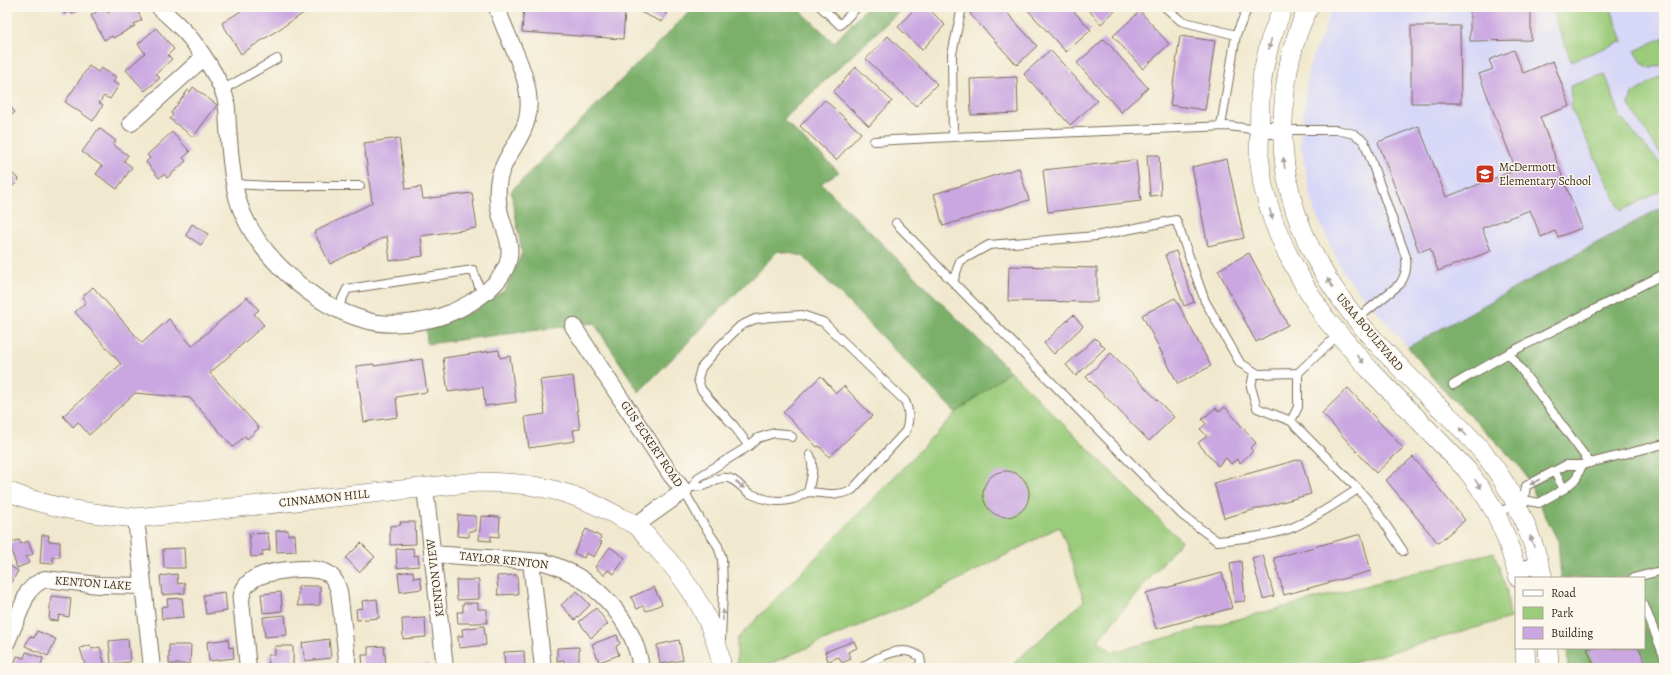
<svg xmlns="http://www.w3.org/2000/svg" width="1671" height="675" font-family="Alegreya,serif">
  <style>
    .built { fill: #d7d7f8 }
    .green { fill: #9bcc7b; stroke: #6b7b4c }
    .forest { fill: #7cb06b; stroke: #5c6d44 }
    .building { fill: #caa7e1 }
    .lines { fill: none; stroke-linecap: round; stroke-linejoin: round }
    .service-casing { stroke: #7b6d5c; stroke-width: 10 }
    .minor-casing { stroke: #7b6d5c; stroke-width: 18 }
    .tertiary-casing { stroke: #7b6d5c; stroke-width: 20 }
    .service { stroke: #fff; stroke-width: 8 }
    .minor { stroke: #fff; stroke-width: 16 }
    .tertiary { stroke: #fff; stroke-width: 19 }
    .oneway { fill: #a79f9a }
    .labels { text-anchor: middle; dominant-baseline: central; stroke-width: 3; stroke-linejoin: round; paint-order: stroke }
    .poi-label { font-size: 12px; fill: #3b2a1e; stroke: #fbf7ec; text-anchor: start }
    .street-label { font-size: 12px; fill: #3b2a1e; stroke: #fbf7ec }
  </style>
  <rect width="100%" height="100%" fill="#fbf7ec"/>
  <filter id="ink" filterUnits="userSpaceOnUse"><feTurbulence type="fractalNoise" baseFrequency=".025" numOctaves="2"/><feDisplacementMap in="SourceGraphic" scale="8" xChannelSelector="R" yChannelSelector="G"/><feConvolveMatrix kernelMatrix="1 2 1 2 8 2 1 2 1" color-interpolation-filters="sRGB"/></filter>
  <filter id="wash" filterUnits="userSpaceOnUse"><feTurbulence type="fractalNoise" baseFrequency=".012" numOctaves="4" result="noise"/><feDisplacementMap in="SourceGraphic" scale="16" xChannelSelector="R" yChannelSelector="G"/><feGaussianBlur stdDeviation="0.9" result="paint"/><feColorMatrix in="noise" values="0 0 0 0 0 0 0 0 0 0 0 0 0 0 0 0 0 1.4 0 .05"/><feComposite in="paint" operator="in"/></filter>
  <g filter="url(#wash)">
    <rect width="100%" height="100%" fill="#f1e9cf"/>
    <path class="built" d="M1333 7H1664V206L1408 347 1344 274 1314 211 1300 142 1308 70Z"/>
    <path class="green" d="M1551 7H1610L1623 41 1571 61Z
      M1664 37V64L1651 68 1643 64 1635 51Z
      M1605 74 1621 118 1664 168V189L1621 211 1572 110 1570 86Z
      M1664 74V160L1629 105 1632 94Z
      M1010 371 1181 541 1098 640 1112 652 1494 552 1507 592 1510 618 1335 668H1012L1016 661 1084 601 1068 547 1059 527 922 599 760 668H737V639L956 413Z"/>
    <path class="forest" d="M694 7H797L834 43 867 7H904L783 120 839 172 821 183 1010 371 956 413 803 256 778 251 639 392 594 323 427 344 426 327 474 311 505 290 522 253 511 191Z
      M1664 206V668H1568L1567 648H1644V578H1561L1558 541 1522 469 1475 420 1447 394 1408 347Z"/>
    <g id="blocks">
      <path class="building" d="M61 7H84L72 14 70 11 64 14Z
        M105 7 108 13 115 9 114 7H136L142 20 134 24 135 26 113 38 112 36 104 40 91 15Z
        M247 7H313L241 54 222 23Z
        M524 7H556L625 12 623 39 522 32Z
        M640 7H669L662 22 638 11Z
        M916 7H927L945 25 922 50 898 27Z
        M978 7H1002L1037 46 1017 65 970 14Z
        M1025 7H1070L1091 30 1066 52Z
        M1086 7H1119L1101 24Z
        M1470 7H1531V40L1470 41Z
        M1140 11 1169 44 1143 69 1113 36Z
        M1411 26H1460L1461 103H1411Z
        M156 28 174 49 168 55 172 59 156 74 160 78 145 91 126 70 145 53 138 44Z
        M888 36 937 84 916 106 866 59Z
        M1180 36 1215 41 1205 110 1170 105Z
        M1104 39 1148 88 1121 112 1077 63Z
        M1050 50 1097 101 1070 125 1024 74Z
        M1514 50 1523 73 1553 61 1570 106 1540 117 1582 228 1558 237 1555 231 1541 237 1530 210 1482 228 1491 251 1438 271 1430 248 1419 252 1378 142 1419 126 1446 197 1516 170 1479 74 1493 69 1489 60Z
        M89 66 98 72 101 68 116 77 113 82 119 85 110 99 104 96 99 103 103 105 93 121 65 102Z
        M856 67 892 101 869 126 833 92Z
        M1017 77 1018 113 971 115 970 79Z
        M193 87 217 105 193 137 170 119 173 115 171 113 188 90 190 92Z
        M825 100 861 133 836 160 800 126Z
        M7 103 15 112 7 120Z
        M99 128 116 141 113 145 128 155 124 161 132 167 117 189 96 174 102 166 82 152Z
        M172 132 190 152 183 158 186 161 167 178 164 174 159 178 146 162 150 158 147 155Z
        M399 138 406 189 421 187 423 199 472 193 477 228 421 236 423 256 390 261 387 236 330 264 314 232 372 203 364 143Z
        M1147 155H1159L1161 195 1150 196Z
        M1227 159 1244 238 1208 246 1192 167Z
        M1136 160 1141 201 1048 212 1043 170Z
        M7 168 19 180 7 192Z
        M1019 168 1029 200 943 226 934 194Z
        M192 224 208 234 201 245 186 235Z
        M1176 251 1194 302 1184 306 1165 255Z
        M1249 253 1288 325 1256 342 1218 270Z
        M1009 266 1097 268V302L1008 301Z
        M93 287 142 343 169 319 192 346 247 297 259 310 254 314 264 325 210 373 259 428 247 439 245 436 233 447 190 398 135 393 89 435 78 422 73 427 63 416 121 364 75 312 86 302 82 297Z
        M1175 298 1211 366 1178 384 1142 315Z
        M1073 315 1083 326 1054 354 1044 343Z
        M1095 338 1105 348 1076 376 1066 365Z
        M499 350 500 358 510 356 516 402 485 406 483 387 448 392 443 358Z
        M1111 353 1174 417 1149 441 1086 377Z
        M422 359 427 392 396 397 398 417 364 422 356 366 374 364V366Z
        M573 376 580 429 573 430 575 441 529 448 525 417 545 414 540 380Z
        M821 376 836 393 844 386 872 416 829 457 819 446 817 447 783 412Z
        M1348 388 1403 448 1376 473 1322 413Z
        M1225 407 1256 443 1250 448 1253 451 1240 463 1237 459 1231 464 1226 458 1218 466 1198 443 1207 436 1200 429 1206 424 1202 419 1216 408 1219 412Z
        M1413 457 1465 520 1438 543 1386 480Z
        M1301 459 1311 494 1224 518 1214 483Z
        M983 494a23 23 0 1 1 46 0a23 23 0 1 1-46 0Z
        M458 515 476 516V531H469V537L457 536Z
        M481 516 500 517 499 537 491 536V541L479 540Z
        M400 522H415L416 544 390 545V526L401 525Z
        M586 529 601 537 599 541 602 542 594 557 586 553 584 558 574 553Z
        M288 530V535L295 534 296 551 277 552 276 531Z
        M268 533 270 550 262 551 263 556 251 557 249 534Z
        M1361 534 1371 571 1284 595 1274 558Z
        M42 535H49L48 541 60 542V557H53V564L40 563Z
        M19 540 21 544 28 541 33 554 26 557 29 563 17 568 9 543Z
        M361 543 375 557 359 572 346 558Z
        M610 547 625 558 614 574 608 570 604 575 595 567Z
        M184 548 185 568H164L163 549Z
        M413 548 414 556 418 555 419 566 397 568 396 549Z
        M1263 555 1274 596 1263 599 1252 558Z
        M1241 561 1245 601 1235 602 1230 563Z
        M7 564 18 571 8 588 7 587Z
        M413 571 414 578 420 577 422 589 400 592 398 573Z
        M1222 573 1232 608 1156 629 1146 593Z
        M177 574 178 584 185 583V593L162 595 160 576Z
        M517 575 518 594 498 595 497 576Z
        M456 580H479V599L457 600Z
        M298 586H320V605L298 606Z
        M654 587 662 604 646 611 644 606 637 609 631 597Z
        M577 591 590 605 575 620 561 605Z
        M225 592 227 611 206 614 203 595Z
        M281 592 282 611 263 613 261 594Z
        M51 596 71 598 69 617 59 615 58 621 49 620Z
        M182 598 184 617 162 619 161 607 168 606 167 599Z
        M377 599 379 618 357 620 356 609 363 608 362 601Z
        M463 603H478V609H487V623H458L457 612H463Z
        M596 608 608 624 591 638 579 622Z
        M285 615 287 635 265 637 263 617Z
        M425 618 426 637 403 639 402 619Z
        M484 626 486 645 459 648 458 636H463L462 629Z
        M37 631 56 639 48 656 25 646 30 636 34 638Z
        M617 635 620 644 616 646 619 655 599 662 592 644Z
        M128 639 130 662 111 664 109 641Z
        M228 639 229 648 233 647 234 658 209 661 207 642Z
        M329 639 331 658 305 661 302 643Z
        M679 640 683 660 660 664 657 645Z
        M854 641 857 648 848 652 851 659 842 663 839 657 828 661 825 652Z
        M90 645 92 649 100 647 105 666 98 668H86L80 648Z
        M169 645H191L190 664H169Z
        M275 646H293V666L268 667V655H275Z
        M384 646 386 665 363 667 362 655H368V647Z
        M579 647V666H565L564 660 557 661V648Z
        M1587 648H1639L1648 668H1595Z
        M524 651 525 668H505L504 652Z
        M26 652 43 658 40 668H13L17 656 24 658Z
        M429 664V668H412L411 666Z"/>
    </g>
  </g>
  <g filter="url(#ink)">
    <use href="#blocks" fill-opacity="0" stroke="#7b6d5c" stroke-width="1"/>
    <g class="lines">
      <g class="service-casing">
        <path id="service" d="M821 7 840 25 857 7
          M962 7 952 54 953 137 1228 126 1259 130
          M1165 7 1181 21 1236 35
          M222 90 277 59
          M1221 126 1236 35 1248 7
          M1283 130H1337L1354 134 1364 141 1406 257C1407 268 1406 275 1400 284L1357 319
          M874 141 953 137
          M234 184 269 186H360
          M896 223 953 282
          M337 310 347 289 473 270 482 295
          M1254 372 1251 387 1257 408 1291 421 1358 489C1338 502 1316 517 1294 527 1272 536 1241 539 1217 541L1182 515 953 282 960 261 989 245 1096 236 1176 220 1205 301 1240 363 1258 374 1298 373
          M1453 385 1509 353
          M1291 421 1298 407V373L1339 334
          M1590 463 1509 353 1664 274
          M1554 471 1564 489
          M692 487C709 488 711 479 723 478 735 476 742 490 751 494 764 500 780 503 793 499 799 498 804 492 810 492 827 493 835 497 852 490L906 431C909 420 910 413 905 401L823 322 802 315 771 317 755 319 740 326 719 347 701 368 698 379 701 389 711 401 734 426 749 446
          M1358 489 1374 507 1403 551
          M808 492C811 479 815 468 810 455
          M1524 500 1526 486 1566 465H1582L1664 444
          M1496 514 1524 500 1539 503 1564 489 1576 479 1582 465
          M1633 578 1664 570
          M1644 605 1664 656
          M721 641 723 588 722 559 718 546 700 519 684 491 692 487 699 477 749 446 758 438 774 433 787 434 792 437
          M862 668C877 657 903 643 920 657L921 663 917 668"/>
      </g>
      <g class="minor-casing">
        <path id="minor" d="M159 7C168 16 178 24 186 33 200 49 219 78 225 97 228 106 227 117 228 127 230 150 231 174 237 197 252 251 311 305 365 320 386 327 418 323 439 317 464 309 497 290 507 265 516 241 498 223 498 200 497 189 498 177 503 167 510 150 523 137 527 119 536 81 507 42 497 7
          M131 123 203 58
          M1259 130H1282
          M573 326 671 475 684 491 636 525
          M425 487 445 668
          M136 518 152 668
          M433 554 544 562C592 576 633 616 641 668
          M531 561 543 668
          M1517 570 1540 565
          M7 642 28 592 36 584 45 579 99 585 143 586
          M248 668 241 601C242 592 244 586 252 580 265 570 317 564 330 575 335 579 337 585 339 591L348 668"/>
      </g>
      <g class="tertiary-casing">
        <path id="tertiary" d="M1283 7 1270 41 1263 72 1260 97 1259 156 1263 186 1273 220 1286 251 1306 288 1325 318 1369 369 1467 470 1485 495 1496 514 1506 537 1519 578
          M1309 7C1290 43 1284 82 1283 122 1280 190 1304 249 1344 303 1369 338 1401 368 1431 399 1449 417 1470 435 1486 456 1514 492 1532 534 1543 578
          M7 491C52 509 89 513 136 518L477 482C533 482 571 490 620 517 625 520 631 522 636 525 643 530 648 539 654 545 688 580 715 620 722 668
          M1525 648 1526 668
          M1548 648 1549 668"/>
      </g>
      <use href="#service" class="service"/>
      <use href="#minor" class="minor"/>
      <use href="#tertiary" class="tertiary"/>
    </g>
    <defs><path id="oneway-solid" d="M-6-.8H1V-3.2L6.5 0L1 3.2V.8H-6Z"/></defs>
    <g class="oneway">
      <use href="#oneway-solid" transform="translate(1270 44) rotate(105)"/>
      <use href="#oneway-solid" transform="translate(1284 163) rotate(-98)"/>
      <use href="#oneway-solid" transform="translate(1271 214) rotate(75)"/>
      <use href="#oneway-solid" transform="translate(1330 283) rotate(-123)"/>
      <use href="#oneway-solid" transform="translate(1360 359) rotate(49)"/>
      <use href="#oneway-solid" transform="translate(1463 432) rotate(-134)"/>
      <use href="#oneway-solid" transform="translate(1535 482) rotate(152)"/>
      <use href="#oneway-solid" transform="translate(1478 484) rotate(55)"/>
      <use href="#oneway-solid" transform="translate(740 485) rotate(39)"/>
      <use href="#oneway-solid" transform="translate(1532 541) rotate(-109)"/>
      <use href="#oneway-solid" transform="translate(723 615) rotate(-89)"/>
    </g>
  </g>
  <defs>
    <g id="school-square" transform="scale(1)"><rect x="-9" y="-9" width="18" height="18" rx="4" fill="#c8321e" stroke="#fbf7ec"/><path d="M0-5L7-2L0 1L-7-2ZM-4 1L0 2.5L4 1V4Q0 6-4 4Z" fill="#fff"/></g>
  </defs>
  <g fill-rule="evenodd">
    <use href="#school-square" x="1485" y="174"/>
  </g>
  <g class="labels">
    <g class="poi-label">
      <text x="1499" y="167">McDermott<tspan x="1499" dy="14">Elementary School</tspan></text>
    </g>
    <g class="street-label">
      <text transform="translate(1370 332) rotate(50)">USAA BOULEVARD</text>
      <text transform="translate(652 444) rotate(56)">GUS ECKERT ROAD</text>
      <text transform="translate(324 498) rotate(-6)">CINNAMON HILL</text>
      <text transform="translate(504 560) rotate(6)">TAYLOR KENTON</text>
      <text transform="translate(435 578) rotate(-97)">KENTON VIEW</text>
      <text transform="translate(93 583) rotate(4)">KENTON LAKE</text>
    </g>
  </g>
  <rect width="1671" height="675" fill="none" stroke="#fbf7ec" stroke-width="24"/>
  <rect x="1515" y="577" width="130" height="72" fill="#fbf7ec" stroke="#aea59a"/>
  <rect x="1523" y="590" width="20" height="6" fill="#ffffff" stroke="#aea59a"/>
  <text x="1551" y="597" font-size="12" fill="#3b2a1e">Road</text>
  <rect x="1523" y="607" width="20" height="12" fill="#9bcc7b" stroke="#aea59a"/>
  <text x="1551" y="617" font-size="12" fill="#3b2a1e">Park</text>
  <rect x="1523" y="627" width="20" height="12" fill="#caa7e1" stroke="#aea59a"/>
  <text x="1551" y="637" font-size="12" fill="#3b2a1e">Building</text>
</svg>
